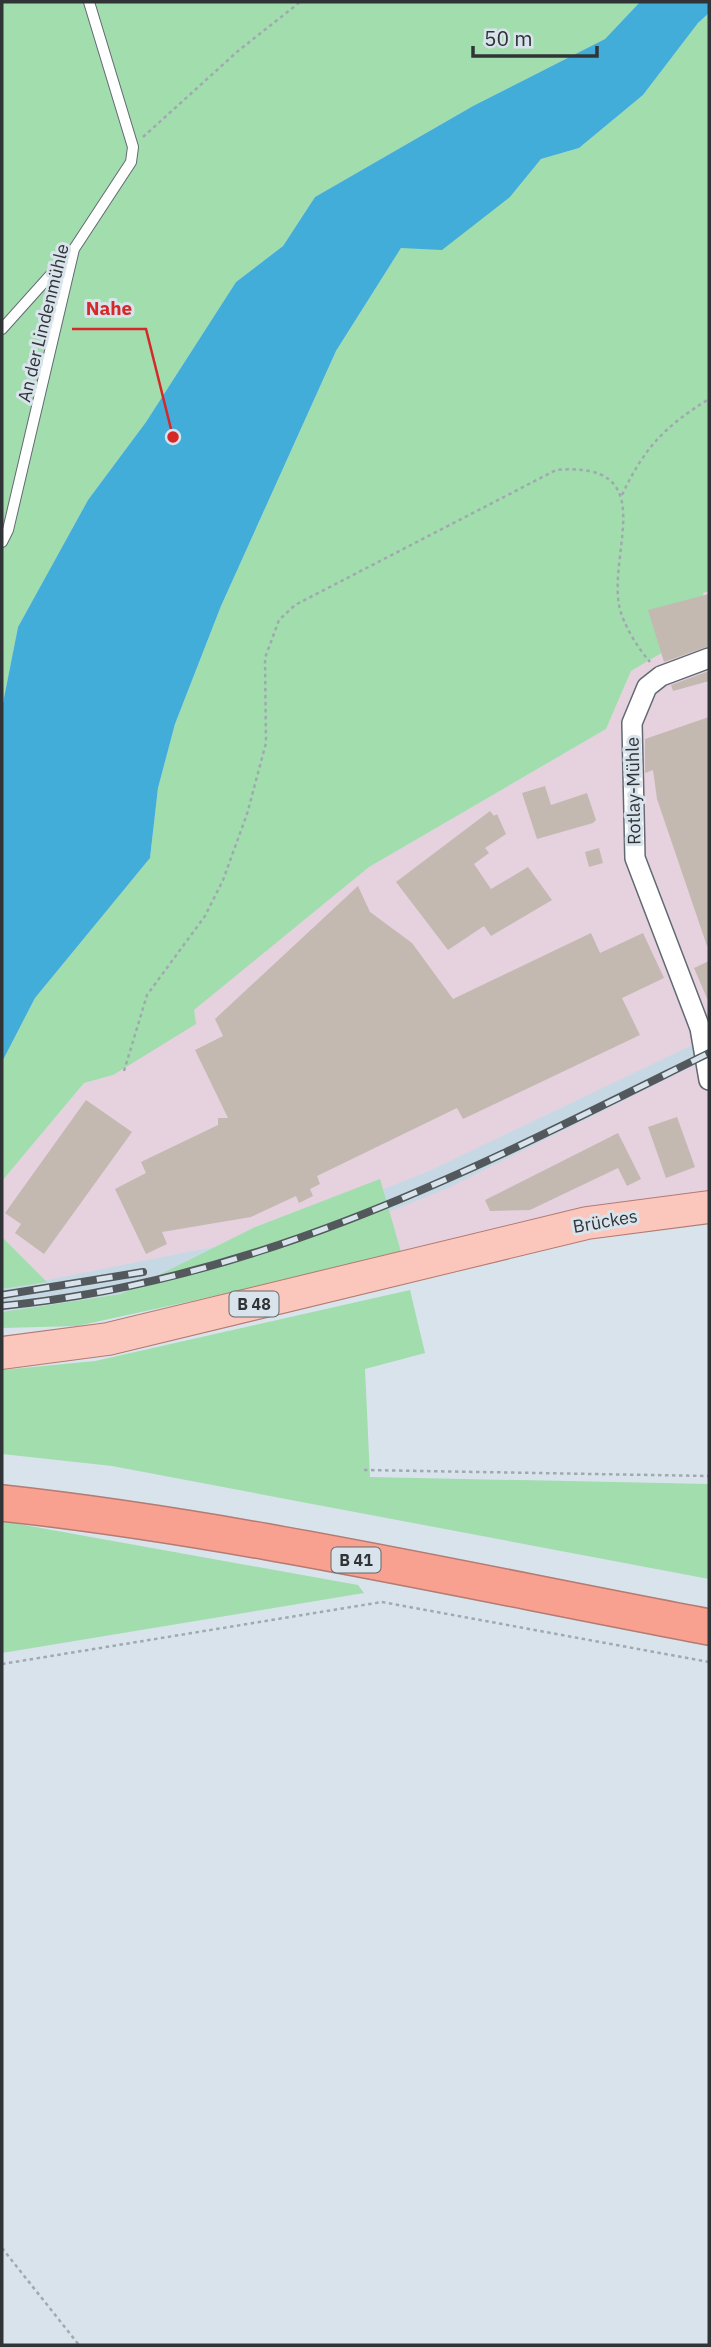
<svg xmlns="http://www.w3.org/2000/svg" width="711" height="2347" font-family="'IBM Plex Sans',sans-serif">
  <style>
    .commercial { fill: #e6d1df }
    .built { fill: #c7d8e5 }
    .green { fill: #a2ddad }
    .water { fill: #42add9 }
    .building { fill: #c3b9b0 }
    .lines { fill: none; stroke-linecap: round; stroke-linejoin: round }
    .lane-casing { stroke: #616a72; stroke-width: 12 }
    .street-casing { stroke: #616a72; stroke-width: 22 }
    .primary-casing { stroke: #b37b71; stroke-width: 34 }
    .highway-casing { stroke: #b37b71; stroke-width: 38 }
    .path { stroke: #a1a9b0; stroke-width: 2.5; stroke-dasharray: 3.5 3.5; stroke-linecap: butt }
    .lane { stroke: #fff; stroke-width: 10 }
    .street { stroke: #fff; stroke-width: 19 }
    .primary { stroke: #fbc7bc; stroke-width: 32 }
    .highway { stroke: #f9a190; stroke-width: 35 }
    .rail-casing { stroke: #52585c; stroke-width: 8 }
    .rail { stroke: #d9e3ec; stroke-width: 5; stroke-dasharray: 16; stroke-linecap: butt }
    .labels { text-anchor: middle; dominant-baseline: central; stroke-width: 6; stroke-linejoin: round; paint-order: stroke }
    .shield { fill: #d9e3ec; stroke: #63686d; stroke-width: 2 }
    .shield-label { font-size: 16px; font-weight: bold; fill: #303437 }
    .street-label { font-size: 18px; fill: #303437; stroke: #d9e3ec }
    .leader { fill: none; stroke: #d62828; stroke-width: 2.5 }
    .callout-dot { fill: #d62828; stroke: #d9e3ec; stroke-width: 2.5 }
    .callout-label { font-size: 19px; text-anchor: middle; font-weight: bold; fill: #d62828; stroke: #d9e3ec; stroke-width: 6; stroke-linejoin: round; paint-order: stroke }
  </style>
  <rect width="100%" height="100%" fill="#d9e3ec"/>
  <path class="commercial" d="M709 591V1218L601 1232 410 1280 379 1180 253 1228 218 1246 47 1282 2 1237V1181L84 1083 113 1075 369 867 606 729 631 671 670 648 703 592Z"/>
  <path class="built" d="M709 1037V1058L448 1188 325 1238 120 1294 2 1312V1289L218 1246 312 1218 429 1171Z"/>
  <path class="green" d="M2 2H640L605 39 473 106 315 197 283 246 236 282 146 422 88 500 18 627 2 708Z
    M709 13V591L703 593 707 634 670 648 631 671 606 729 369 867 194 1010 196 1024 113 1075 84 1083 2 1181V1062L35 998 150 858 158 788 175 724 221 606 336 351 401 248 510 197 541 159 579 148 643 95 698 23Z
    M380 1179 402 1255 77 1326 2 1328V1312L121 1294 253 1228Z
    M2 1237 47 1282 2 1289Z
    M410 1290 425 1353 365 1369 370 1477 709 1484V1579L112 1466 2 1454V1370L95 1361Z
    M2 1521 358 1585 364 1593 2 1653Z"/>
  <path class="water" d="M640 2H709V13L698 23 643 95 579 148 541 159 510 197 442 250 401 248 336 351 221 606 175 724 158 788 150 858 35 998 2 1062V708L18 627 88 500 146 422 236 282 283 246 315 197 473 106 605 39Z"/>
  <path class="building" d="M709 594V646L664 662 648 610Z
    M709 671V681L673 691 671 685Z
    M709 717V946H707L657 799 653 770 645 773V739Z
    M545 786 551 805 587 793 596 820 593 823 537 839 522 793Z
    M490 811 494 816 497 814 506 834 485 848 489 853 474 864 491 889 528 867 552 900 491 936 484 926 448 950 396 882Z
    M599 848 603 863 589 867 585 852Z
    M358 886 370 912 412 943 453 999 591 933 600 953 643 933 664 978 622 998 640 1035 463 1119 457 1108 317 1176 320 1184 310 1189 313 1196 299 1203 296 1196 251 1217 162 1232 167 1244 146 1254 115 1189 146 1173 141 1162 218 1125V1118H228L195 1050 223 1036 215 1019Z
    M709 961V1003L694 968Z
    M86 1100 132 1132 44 1254 15 1233 21 1224 5 1213Z
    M677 1117 695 1167 666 1178 648 1127Z
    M618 1133 641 1179 627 1186 618 1168 530 1210 490 1211 485 1200Z"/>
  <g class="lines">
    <g class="lane-casing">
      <path id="lane" d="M2 329 72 251
        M2 542 8 530 74 249 131 162 133 147 89 2"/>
    </g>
    <g class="street-casing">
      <path id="street" d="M709 658 661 676 647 687 632 723 635 858 700 1028 709 1080"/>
    </g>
    <g class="primary-casing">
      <path id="primary" d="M2 1353 108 1339 587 1223 709 1207"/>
    </g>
    <g class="highway-casing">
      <path id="highway" d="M2 1503C239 1529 475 1583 709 1627"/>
    </g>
    <path class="path" d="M143 137 238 51 300 2
      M622 495C644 448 665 426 709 399
      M124 1071 147 995 205 916 223 880 247 814 266 743 265 658 279 620 295 605 556 470C661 461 609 548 619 605 623 625 638 648 650 662
      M364 1470 709 1476
      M2 1664 382 1602 709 1662
      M2 2248 79 2345"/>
    <use href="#lane" class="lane"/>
    <use href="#street" class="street"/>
    <use href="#primary" class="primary"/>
    <use href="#highway" class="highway"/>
    <g class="rail-casing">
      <path id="rail" d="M2 1295 143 1272
        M2 1306C264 1280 478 1167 709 1053"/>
    </g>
    <use href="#rail" class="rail"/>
  </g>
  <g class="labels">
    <g class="shield">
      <rect x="229.5" y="1291.5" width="49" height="25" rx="5"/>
      <rect x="331.5" y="1547.5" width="49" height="25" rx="5"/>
    </g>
    <g class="shield-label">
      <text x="254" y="1304">B 48</text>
      <text x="356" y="1560">B 41</text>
    </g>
    <g class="street-label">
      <text transform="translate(43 323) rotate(-76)">An der Lindenmühle</text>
      <text transform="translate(633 791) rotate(-91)">Rotlay-Mühle</text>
      <text transform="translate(605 1221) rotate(-10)">Brückes</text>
    </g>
  </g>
  <path class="leader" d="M173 437L146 329H72"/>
  <circle class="callout-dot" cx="173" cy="437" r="7"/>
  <g class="callout-label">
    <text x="109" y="315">Nahe</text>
  </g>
  <rect width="711" height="2347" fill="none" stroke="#303437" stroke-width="7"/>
  <path d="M473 46v10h124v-10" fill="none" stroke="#303437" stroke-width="3.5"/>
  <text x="484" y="46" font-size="21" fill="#303437" stroke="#d9e3ec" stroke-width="5" paint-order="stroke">50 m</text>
</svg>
